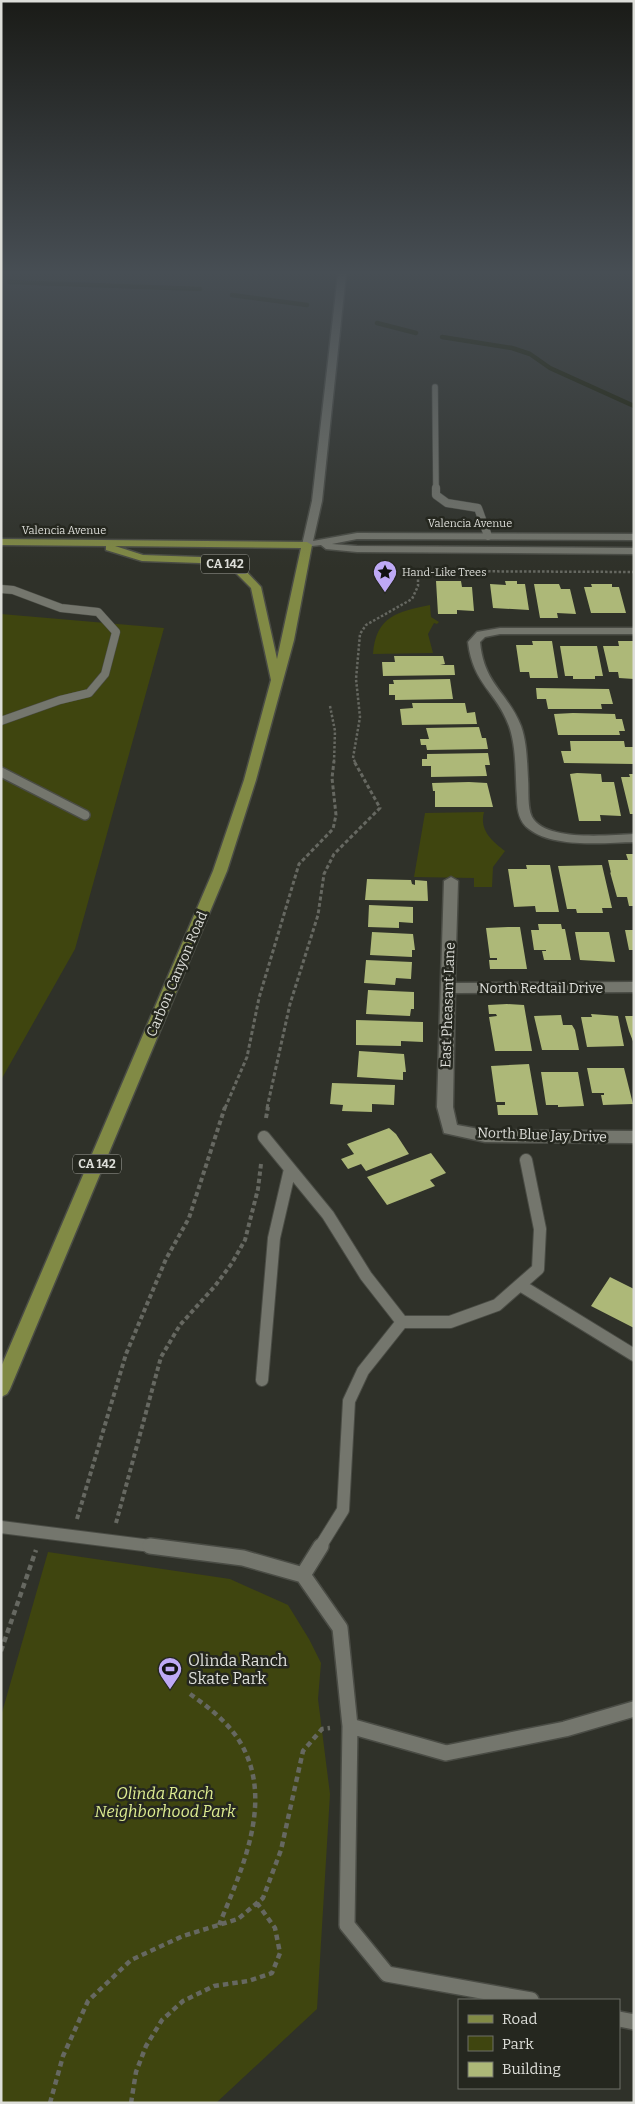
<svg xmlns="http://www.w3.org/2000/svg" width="635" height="2104" font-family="Bitter,serif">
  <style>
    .green { fill: #3f450f }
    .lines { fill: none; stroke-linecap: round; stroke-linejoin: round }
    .stream { stroke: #181c00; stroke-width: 4.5 }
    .building { fill: #adb878 }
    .lane-far4-casing { stroke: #4a4c45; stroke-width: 7 }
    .lane-far3-casing { stroke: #4a4c45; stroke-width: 9 }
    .lane-far2-casing { stroke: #4a4c45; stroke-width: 12 }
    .lane-far1-casing { stroke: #4a4c45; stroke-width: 14 }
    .lane-casing { stroke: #4a4c45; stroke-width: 18 }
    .street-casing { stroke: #4a4c45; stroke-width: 3 }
    .secondary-casing { stroke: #4a4c45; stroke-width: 3 }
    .primary-casing { stroke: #4a4c45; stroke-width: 3 }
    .path-far3 { stroke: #666861; stroke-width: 2.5; stroke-dasharray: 2.5 2; stroke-linecap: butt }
    .path-far2 { stroke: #666861; stroke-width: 3; stroke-dasharray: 4 2.5; stroke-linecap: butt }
    .path-far1 { stroke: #666861; stroke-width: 4; stroke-dasharray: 4.5 3; stroke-linecap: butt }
    .path { stroke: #666861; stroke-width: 4.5; stroke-dasharray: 5.5 4; stroke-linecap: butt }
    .lane-far4 { stroke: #74766d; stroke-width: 5.5 }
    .lane-far3 { stroke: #74766d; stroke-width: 8 }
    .lane-far2 { stroke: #74766d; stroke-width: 9 }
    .lane-far1 { stroke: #74766d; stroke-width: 12 }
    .lane { stroke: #74766d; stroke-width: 15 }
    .street { fill: #74766d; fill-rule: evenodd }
    .secondary { fill: #74766d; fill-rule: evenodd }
    .primary { fill: #818a45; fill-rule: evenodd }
    .labels { text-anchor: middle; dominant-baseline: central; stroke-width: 5; stroke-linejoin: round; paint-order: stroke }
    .far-street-label { font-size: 11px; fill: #ddded9; stroke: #25271f }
    .far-poi-label { font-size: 11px; fill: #ddded9; stroke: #25271f; text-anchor: start }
    .shield { fill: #25271f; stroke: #a6a7a1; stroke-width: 1 }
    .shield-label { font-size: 12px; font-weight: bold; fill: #ddded9 }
    .street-label { font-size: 14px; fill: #ddded9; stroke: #25271f }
    .near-poi-label { font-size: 16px; fill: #ddded9; stroke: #25271f; text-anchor: start }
    .near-park-label { font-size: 16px; font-style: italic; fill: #ddec91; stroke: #25271f }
  </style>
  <rect width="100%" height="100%" fill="#2f3129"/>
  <path class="green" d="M430 605 431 617 439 622 437 624 434 623 428 634 433 653 373 654C376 616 397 612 430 605Z
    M1 614 164 628 75 949 1 1080Z
    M484 812C479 830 492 841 505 851L493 867 492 887H474V878L414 877 425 813Z
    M48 1552 230 1579 288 1605 309 1639 321 1663 318 1699 330 1794 317 2009 216 2103H1V1716Z"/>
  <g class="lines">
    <path class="stream" d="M9 282 200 289
      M232 295 307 305
      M377 323 416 333
      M442 337 512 348 530 354 550 368 634 406"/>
  </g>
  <path class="building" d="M436 581H461L462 587H472L474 611 457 610V614H438Z
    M505 581H517V584H525L529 610 493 608 490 584 506 585Z
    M534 584H559L561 589H570L576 614 557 613 558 618H540Z
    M591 584H612V587H619L626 613H591L584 587H592Z
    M532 641H552L558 678H530L529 672H520L516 645H533Z
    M618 641H634V679L619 678 618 672H609L603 646H619Z
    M560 646H597L603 676H595V679H573V676H565Z
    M394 656H443L445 664 440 665H454L455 675 383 676 382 662H395Z
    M450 679 453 699 395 700V695H389V684H394L393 680Z
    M536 688 609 689 613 704H601L602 709H548L546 699H537Z
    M412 703H465L467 713 475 712 477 724 402 725 400 709 413 708Z
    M573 713 615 714 616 719H622L625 731H619L620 735H558L554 714Z
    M479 727 482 738H486L488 749 427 750 426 745H421L420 739H429L426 728Z
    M570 741H624L625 747H634V764L564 763 561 751H571Z
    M488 753 490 765H485L487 776 431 777V766H422V759H427V754Z
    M577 773 601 774 602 782H614L621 816 600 815 601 821H579L570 774Z
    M629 774H634V814H630L621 777H630Z
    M469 782 487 783 493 807H435V791H433L432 783Z
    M626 854H634V906H629L627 897H617L610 872 611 873 608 860H628Z
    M526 865H550L559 912H536L535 906 514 907 508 869H527Z
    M602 865 612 908H602L603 913H577L576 909H567L558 866Z
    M367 879 411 880 412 884 415 885V880L427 881 428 901 365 900Z
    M369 905 413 907V923L399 922V928L368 927Z
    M538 924H561L562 929H565L571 960H544L542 951H546V950H534L531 930H539Z
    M508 927H520L527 969H490L489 960H497V958H490L486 928Z
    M625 930H634V950H629Z
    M372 932 413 934 415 950H412V957L370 955Z
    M575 932H609L615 962 580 960Z
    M366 960 412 962 411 979 396 978 395 985 364 983Z
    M368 990 414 992V1009H411L410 1016 366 1014Z
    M507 1004 524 1005 532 1051H495L489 1017 497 1016 496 1014H489L488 1005Z
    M591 1014 618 1016 624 1046 587 1047 581 1017H592Z
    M561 1015 563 1025H572L575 1030 579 1050H542L534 1016Z
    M625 1016H634V1044L629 1031Z
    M356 1020 423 1022V1042L401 1041V1046L356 1045Z
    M359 1051 404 1054 406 1072H403V1080L357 1077Z
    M529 1064 538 1115H498L497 1105H505V1102H496L491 1066Z
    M587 1068H624L633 1104 603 1105 601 1095H604V1093H592Z
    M541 1072H578L584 1106 558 1107V1105H546Z
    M332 1083 395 1085 394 1105 372 1104V1112L342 1111 343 1105 330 1104Z
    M389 1128 396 1134 409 1154 366 1171 361 1164 348 1169 341 1159 354 1154 347 1144Z
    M431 1153 446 1173 430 1180 435 1186 387 1205 367 1177Z
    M610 1277 634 1289V1328L591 1306Z"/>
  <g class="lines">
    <g class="lane-far4-casing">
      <path id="lane-far4" d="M435 387 436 489"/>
    </g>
    <g class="lane-far3-casing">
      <path id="lane-far3" d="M436 488V495L447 503 478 508 488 536
        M1 589 13 590 61 608 98 612 116 632 105 674 89 693 60 700 1 721"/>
    </g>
    <g class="lane-far2-casing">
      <path id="lane-far2" d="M1 772 85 815"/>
    </g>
    <g class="lane-far1-casing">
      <path id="lane-far1" d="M264 1137 328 1215 366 1276 402 1322
        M520 1285 634 1355
        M262 1380 274 1238 290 1169
        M1 1527 159 1547
        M320 1547 343 1510 349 1401 363 1371 402 1322H450L497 1305 538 1269 540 1229 526 1160"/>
    </g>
    <g class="lane-casing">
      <path id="lane" d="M150 1546 243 1558 303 1575 340 1628 350 1726 347 1925 387 1974 531 2000
        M303 1575 321 1546
        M350 1726 446 1753 565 1729 634 1709
        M619 2019 634 2022"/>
    </g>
    <g class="street-casing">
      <path id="street" d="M500 628H634V634H500L485 637 480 642C484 685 508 692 521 726 527 743 527 762 528 779 529 790 527 807 532 817 546 842 609 835 634 834V842C605 843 553 848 529 829 519 822 517 810 517 798 515 775 517 749 509 726 497 692 473 685 468 642L477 632Z
        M451 877 458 881 455 983 634 982V992L455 993 453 1107 457 1125 485 1130 634 1131V1143L485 1142 444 1133 437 1107 444 881Z"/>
    </g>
    <g class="secondary-casing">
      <path id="secondary" d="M338 274H346L322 501 313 541 357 533 634 534V540L357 539 332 544 357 546 634 548V554L357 552 326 549 321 545 303 547 302 545 312 501Z"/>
    </g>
    <g class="primary-casing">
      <path id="primary" d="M1 539 307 542 312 545 294 640 256 780 227 871 10 1389 7 1394 1 1397V1367L213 871 244 780 271 680 251 588 235 572 219 566 200 563 142 561 106 550V546L1 545ZM115 546 301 548 277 659 261 587 243 568 221 560 200 557 143 555Z"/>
    </g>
    <path class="path-far3" d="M330 706 335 731 334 762
      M355 762 353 758 360 717 356 679 360 634 366 625 412 599 418 586V571L634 572"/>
    <path class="path-far2" d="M225 1108 247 1057 259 998 299 864 333 829 336 815 332 778 334 761
      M267 1108 290 1004 318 915 324 874 334 854 380 808 354 761"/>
    <path class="path-far1" d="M266 1118 268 1107
      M77 1519 126 1354 166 1259 189 1218 225 1107
      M116 1523 161 1357 180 1325 215 1286 232 1263 245 1240 258 1189 261 1164"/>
    <path class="path" d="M1 1651 36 1550
      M190 1694C208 1707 228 1722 240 1742 275 1800 242 1869 219 1925
      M50 2103 63 2056 88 2001 131 1960 183 1936 238 1919 263 1898 281 1850 303 1751 322 1729 330 1728
      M131 2103 136 2072 146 2046 162 2020 183 2001 214 1986 248 1981 272 1973 280 1953 275 1928 257 1903"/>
    <use href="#lane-far4" class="lane-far4"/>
    <use href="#lane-far3" class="lane-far3"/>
    <use href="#lane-far2" class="lane-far2"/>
    <use href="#lane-far1" class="lane-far1"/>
    <use href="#lane" class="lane"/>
    <use href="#street" class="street"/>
    <use href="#secondary" class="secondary"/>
    <use href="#primary" class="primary"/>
  </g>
  <linearGradient id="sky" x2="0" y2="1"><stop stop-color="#1a1b17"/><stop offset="0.48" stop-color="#474e54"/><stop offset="1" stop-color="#474e54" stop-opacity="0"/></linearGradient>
  <rect width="635" height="568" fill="url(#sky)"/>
  <defs>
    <g id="sight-pin" transform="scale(1.25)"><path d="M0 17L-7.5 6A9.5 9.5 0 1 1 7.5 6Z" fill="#bea9f5" stroke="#25271f"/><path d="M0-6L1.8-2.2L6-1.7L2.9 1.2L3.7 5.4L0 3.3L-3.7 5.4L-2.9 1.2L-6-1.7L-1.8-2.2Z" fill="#111"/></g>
    <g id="stadium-pin" transform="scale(1.25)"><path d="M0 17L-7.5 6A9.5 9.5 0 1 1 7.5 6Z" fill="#bea9f5" stroke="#25271f"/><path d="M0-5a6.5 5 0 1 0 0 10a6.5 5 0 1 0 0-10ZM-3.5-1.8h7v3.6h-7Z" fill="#111"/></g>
  </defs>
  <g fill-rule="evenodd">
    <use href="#sight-pin" x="385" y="572"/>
    <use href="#stadium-pin" x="170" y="1669"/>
  </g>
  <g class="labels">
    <g class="far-street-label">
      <text x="470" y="523">Valencia Avenue</text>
      <text x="64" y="530">Valencia Avenue</text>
    </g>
    <g class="far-poi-label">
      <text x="402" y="572">Hand-Like Trees</text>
    </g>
    <g class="shield">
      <rect x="201" y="554.5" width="48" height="19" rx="4"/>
      <rect x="73" y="1154.5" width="48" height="19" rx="4"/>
    </g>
    <g class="shield-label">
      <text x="225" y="564">CA 142</text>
      <text x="97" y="1164">CA 142</text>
    </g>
    <g class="street-label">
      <text transform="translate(177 974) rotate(-67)">Carbon Canyon Road</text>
      <text x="541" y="988">North Redtail Drive</text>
      <text transform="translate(448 1005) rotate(-88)">East Pheasant Lane</text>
      <text transform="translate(542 1135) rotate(2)">North Blue Jay Drive</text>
    </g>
    <g class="near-poi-label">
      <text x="188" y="1660">Olinda Ranch<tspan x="188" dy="18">Skate Park</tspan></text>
    </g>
    <g class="near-park-label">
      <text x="165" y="1793">Olinda Ranch<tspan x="165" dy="18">Neighborhood Park</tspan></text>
    </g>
  </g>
  <rect width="635" height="2104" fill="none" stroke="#ddded9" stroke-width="5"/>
  <rect x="458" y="1999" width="162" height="90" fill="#25271f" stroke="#6f7069"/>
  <rect x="468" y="2015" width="25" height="8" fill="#818a45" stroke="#6f7069"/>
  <text x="502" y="2024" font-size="15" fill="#ddded9">Road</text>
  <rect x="468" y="2036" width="25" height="15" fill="#3f450f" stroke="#6f7069"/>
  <text x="502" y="2049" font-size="15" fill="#ddded9">Park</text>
  <rect x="468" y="2062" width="25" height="15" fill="#adb878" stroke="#6f7069"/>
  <text x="502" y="2074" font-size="15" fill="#ddded9">Building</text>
</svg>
